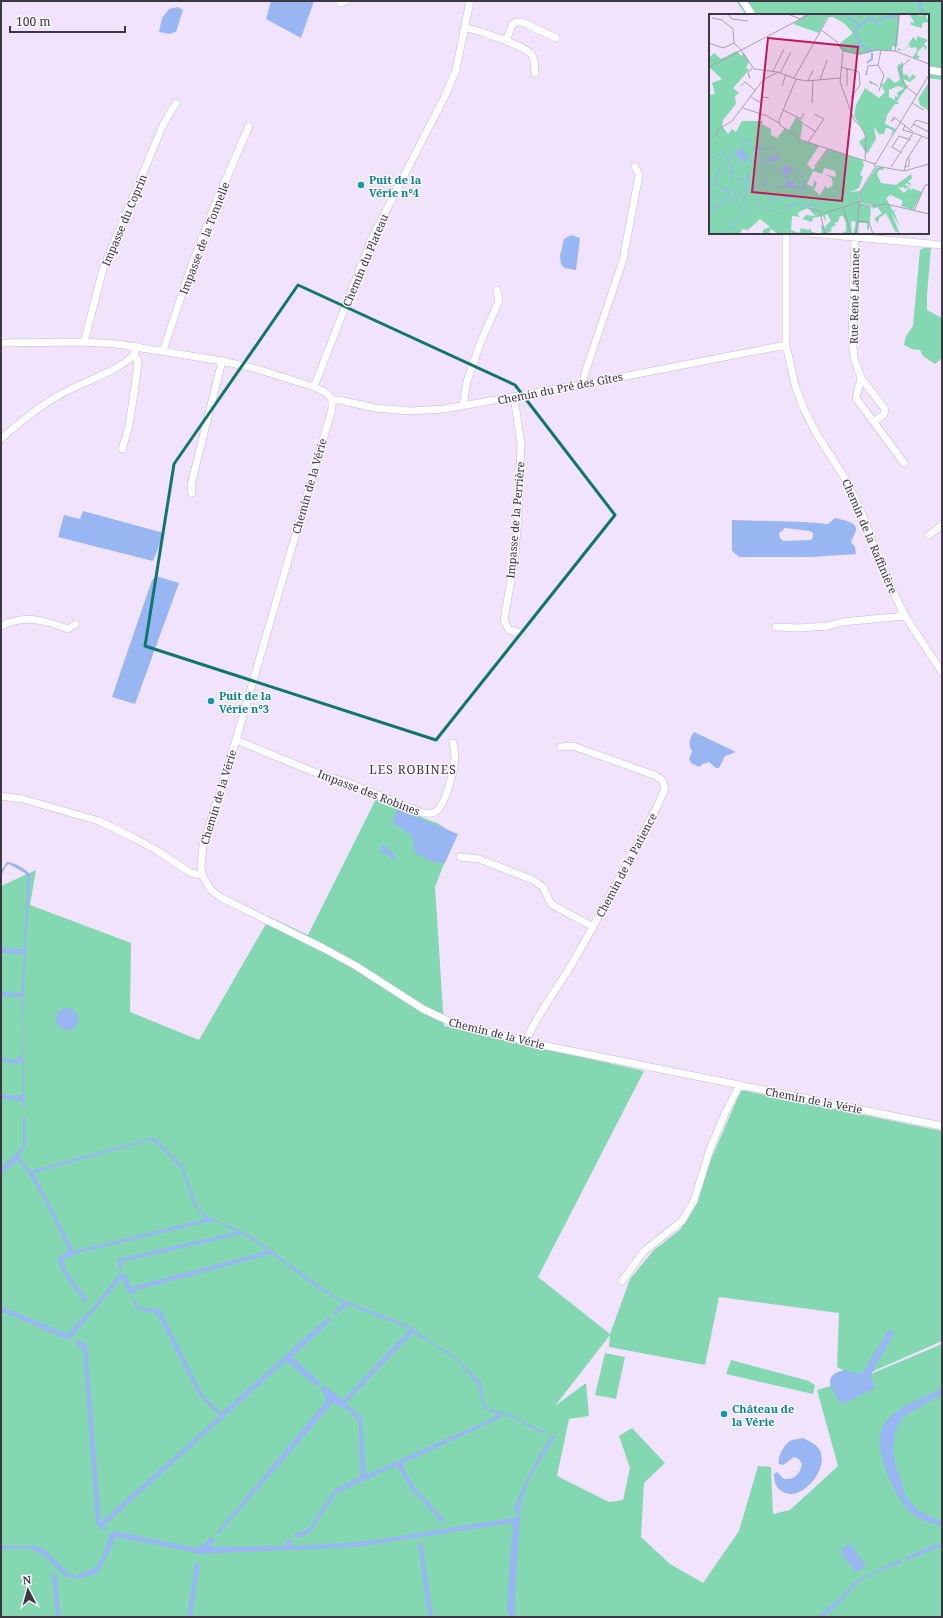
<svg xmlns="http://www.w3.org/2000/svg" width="943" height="1618" font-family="'Noto Serif',serif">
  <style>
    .green { fill: #83d7b1; fill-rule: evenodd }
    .water { fill: #98b6f2; fill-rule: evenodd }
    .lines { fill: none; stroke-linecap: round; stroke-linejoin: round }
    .stream { stroke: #98b6f2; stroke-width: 2.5 }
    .street-casing { stroke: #c7b7d4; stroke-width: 8 }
    .street { stroke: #fff; stroke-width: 7 }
    .marked { fill: none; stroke: #0f766e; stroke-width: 3; stroke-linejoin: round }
    .culture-dot { fill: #0f9aa8; stroke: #f9f5fb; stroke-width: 1.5 }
    .labels { text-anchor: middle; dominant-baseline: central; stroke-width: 3; stroke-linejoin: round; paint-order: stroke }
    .culture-label { font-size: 11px; font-weight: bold; fill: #0d838f; stroke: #f9f5fb; text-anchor: start }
    .street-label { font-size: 11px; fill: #3d3743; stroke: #f9f5fb }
    .neighbourhood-label { font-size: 12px; letter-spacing: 1px; fill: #3d3743; stroke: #f9f5fb }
    .inset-river { fill: none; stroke: #98b6f2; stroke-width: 2 }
    .inset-road { fill: none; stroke: #a99eb2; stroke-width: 1 }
    .view { fill: #c2185b; fill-opacity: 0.15; stroke: #c2185b; stroke-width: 2 }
    .inset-edge { fill: none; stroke: #3d3743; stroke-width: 2 }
  </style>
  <rect width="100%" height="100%" fill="#f1e3fc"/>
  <path class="green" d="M738 1H942V80L928 78V15H746L737 2Z
    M924 248H931L927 295V310L942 318V358L935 364 923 356 920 350 912 349 904 345 906 336 913 326 920 250Z
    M376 799 439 824 455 835 435 887 444 1026 644 1071 538 1277 610 1334 630 1279 654 1250 681 1229 741 1090 942 1131V1341L862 1376 873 1373 942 1344V1617H1V886L36 870 30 905 131 943 130 1012 199 1040 270 917 308 935ZM719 1297 839 1313 837 1367 857 1378 817 1390 838 1466 790 1510 773 1514 771 1467 758 1466 739 1531 703 1583 670 1564 641 1537 644 1483 665 1463 632 1428 619 1436 630 1468 623 1500 609 1502 557 1476 569 1419 589 1416 586 1383 555 1406 610 1335 609 1347 705 1365Z
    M605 1353 625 1357 616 1399 595 1395Z
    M731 1360 809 1381 815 1385 813 1394 726 1374Z"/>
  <path class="water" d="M271 1H314L301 38 266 19Z
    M178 7 183 10 176 32 169 34 159 32 162 18 169 9Z
    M571 235 580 238 576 270 564 268 561 264 560 256 564 239Z
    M83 511 164 533 153 561 58 537 64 515 80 519Z
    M835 518C842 520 861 522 855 533 854 537 852 538 851 542L855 547 856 554 811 557H739L732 551V520L804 522 828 524ZM785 528 810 531 813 533V537L811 540 783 541 780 538 779 533Z
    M156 576 179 583 135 704 112 697 152 580Z
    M694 732 736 752 725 756 719 768H716L709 762 703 764 699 767 691 763 689 759 692 751C688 744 689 739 694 732Z
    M397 809 458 834 445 863 433 862 414 852 412 836 392 822Z
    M381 845 386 846C389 851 396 853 396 859H392L388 855 381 853Z
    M7 862C13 862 27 869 30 875L22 1024 25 1110H24L22 1101 1 1098V1094L18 1096 23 1095 22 1062 17 1064 1 1061V1057L13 1060 22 1056 21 997 1 996V992L21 993 24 954 1 953V948L24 949 27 878 25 873 9 864 6 866 1 876V871Z
    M56 1019a11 11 0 1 1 22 0a11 11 0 1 1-22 0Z
    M23 1116H25L26 1145 19 1156 30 1171 154 1137 183 1166 196 1203 201 1211 210 1218 219 1220 218 1222 212 1221 78 1253 63 1260 67 1272 88 1300 85 1303 65 1276 57 1259 69 1250 43 1198 28 1173 18 1160 1 1174V1168L23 1146ZM150 1140 156 1143 182 1170 193 1204 205 1219 74 1251 34 1173Z
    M222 1222 253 1237 324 1289 340 1299 406 1324 436 1345 451 1353 481 1382 484 1405 495 1411 509 1414 541 1430 547 1431 541 1433 517 1420 502 1414 498 1419 404 1463 403 1468 418 1491 446 1521 443 1524 412 1490 396 1466 339 1492 335 1495 312 1530 307 1534 297 1538 293 1535 309 1528 334 1490 360 1477 359 1422 349 1411 333 1403 218 1535 216 1533 326 1401 325 1394 320 1390 324 1385 343 1400 409 1330 408 1328 348 1305 335 1316 333 1313 343 1303 316 1287 272 1254 137 1290 132 1294 129 1293 122 1278 71 1338 68 1340 1 1311V1306L67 1334 95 1305 119 1274 126 1275 131 1287 267 1251 259 1244 242 1234 122 1262 123 1270 120 1271 117 1259 236 1232 222 1224ZM413 1333 453 1357 478 1384 482 1405 486 1409 496 1414 493 1418 366 1475 362 1417 346 1403Z
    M134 1298 138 1307 160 1309 202 1393 221 1413 328 1317 332 1320 292 1357 321 1383 317 1387 286 1361 105 1525 106 1528 103 1531 96 1523 83 1350 75 1344 78 1339 87 1345 101 1522 219 1416 198 1394 158 1316 153 1312 137 1310 131 1299Z
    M890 1330 894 1333 871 1375 875 1388 842 1404C833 1392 819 1375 845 1370L857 1374 863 1372 887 1332Z
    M942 1388V1394L903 1417 895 1432 893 1449 896 1466 906 1497 918 1510 942 1522V1526C931 1523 920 1521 911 1513 895 1498 871 1447 883 1426 895 1406 923 1399 942 1388Z
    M552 1435 555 1437 529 1480 521 1502 515 1597V1617H510L507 1609 511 1544 513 1526 512 1523 355 1547 196 1554 193 1552 116 1537 99 1572C76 1581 69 1583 53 1564 48 1559 44 1555 38 1552 27 1546 13 1550 1 1549V1546H36L45 1550 70 1574 75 1576 96 1567 103 1554 110 1534 114 1531 196 1548 204 1544 211 1537 215 1539 211 1546 213 1547 284 1546 289 1539 293 1541 291 1546 347 1543 375 1540 517 1517 518 1512 513 1511C523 1483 537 1459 552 1435Z
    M803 1438C807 1440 811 1442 814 1444 838 1460 801 1508 780 1490 775 1486 774 1480 774 1474L777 1472 784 1479C795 1480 800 1474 802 1464L799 1459 794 1457 783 1465 779 1464C777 1457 784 1445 790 1441 794 1439 799 1439 803 1438Z
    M418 1542H422L433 1617H428Z
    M850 1543 866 1566 856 1573 841 1553 842 1549Z
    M942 1543V1546L906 1561 905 1558 926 1548Z
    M900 1559 901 1563C889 1568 869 1575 859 1582 847 1592 833 1617 817 1617L840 1598 854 1582Z
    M195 1563 200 1564 192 1617H187Z
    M52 1574H57L60 1617H56Z"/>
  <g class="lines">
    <path class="stream" d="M919 1 923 15"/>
    <g class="street-casing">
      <path id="street" d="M743 1 752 15
        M340 3 346 1
        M465 27C479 32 524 44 532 55 535 59 534 68 535 73
        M506 41 512 25 516 22H522L556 38
        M928 70 942 72
        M786 233V345L795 385 803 407 816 433 848 483 866 523 878 560 905 616 942 672
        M810 233 942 245
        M855 237 852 337 854 358 861 378 885 409 884 414 874 422
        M84 342 103 269 163 125 176 103
        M1 343 84 342 117 344 222 361 257 369 314 387 327 393 332 400V409L236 740 203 846 201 864 202 875 211 890 220 897 323 948 356 966 423 1009 455 1024 537 1044 942 1126
        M163 351 190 270 214 207 249 126
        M861 378 856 398 904 463
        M583 384 584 376 623 260 639 175 635 167
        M314 387 372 238 444 98 456 70 470 1
        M514 397 521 444 519 497 515 557 504 620 509 630 521 633
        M332 400H339L375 408 409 411 444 409 601 381 786 345
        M463 406 467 381 481 341 499 301 497 290
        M1 439C20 422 40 405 63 393 87 380 114 373 134 355L136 346
        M122 449 129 426 137 372 138 361 134 355
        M192 493 191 485 222 361
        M929 535 942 525
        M1 626C26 614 43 620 68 629L76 624
        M776 627 799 628 828 626 842 622 905 616
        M236 740 319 774 346 782 423 813C427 813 431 814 435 812 445 807 454 770 455 759 455 753 454 748 453 743
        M1 796 23 799 99 821 134 838 156 850 191 873 202 875
        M460 857 479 859 533 880 543 887 551 904 593 927
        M526 1041C538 1012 559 987 574 960 604 909 630 856 658 805L665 788 662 780 654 775 573 746 561 747
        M622 1281 644 1251 682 1221 694 1201 710 1149 726 1111 740 1085"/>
    </g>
    <use href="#street" class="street"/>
  </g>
  <path class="marked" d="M298 285 515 385 615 515 436 740 145 646 174 464Z"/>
  <g class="culture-dot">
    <circle cx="361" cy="185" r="4"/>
    <circle cx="211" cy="701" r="4"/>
    <circle cx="724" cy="1414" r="4"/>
  </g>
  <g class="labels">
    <g class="culture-label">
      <text x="369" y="179">Puit de la<tspan x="369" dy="13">Vérie n°4</tspan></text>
      <text x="219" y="695">Puit de la<tspan x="219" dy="13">Vérie n°3</tspan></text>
      <text x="732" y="1408">Château de<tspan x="732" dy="13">la Vérie</tspan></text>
    </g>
    <g class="street-label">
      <text transform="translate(124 220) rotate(-67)">Impasse du Coprin</text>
      <text transform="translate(204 238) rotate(-69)">Impasse de la Tonnelle</text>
      <text transform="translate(365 260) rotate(-67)">Chemin du Plateau</text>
      <text transform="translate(854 296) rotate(-89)">Rue René Laennec</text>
      <text transform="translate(560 388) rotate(-11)">Chemin du Pré des Gîtes</text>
      <text transform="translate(309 486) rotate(-74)">Chemin de la Vérie</text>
      <text transform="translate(515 520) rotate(-85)">Impasse de la Perrière</text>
      <text transform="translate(870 536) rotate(67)">Chemin de la Raffinière</text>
      <text transform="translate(369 792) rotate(21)">Impasse des Robines</text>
      <text transform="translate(218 797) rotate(-73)">Chemin de la Vérie</text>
      <text transform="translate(626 865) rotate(-62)">Chemin de la Patience</text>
      <text transform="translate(497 1033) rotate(14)">Chemin de la Vérie</text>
      <text transform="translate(814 1100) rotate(11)">Chemin de la Vérie</text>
    </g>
    <g class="neighbourhood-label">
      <text x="413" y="769">LES ROBINES</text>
    </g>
  </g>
  <g transform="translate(709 14)">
    <rect width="220" height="220" fill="#f1e3fc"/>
    <path d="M97 0H191L188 33 183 32V37L168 36 149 41 133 37 129 31 144 19 135 9 124 3H118L110 19 84 10ZM200 0H209L211 3 212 0V2L218 0 217 3 220 8 213 9V14L202 11 201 8 206 9ZM208 22 219 26 215 30 218 33 216 37 215 32 209 37 208 42H211L209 45 203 44 208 37 207 33 201 34V30L195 37 188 36 189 34 195 37 204 23 208 27ZM28 37 32 42 35 39 40 48 37 53 40 56 24 74 30 79 26 82 27 90 14 106 13 112 19 120 23 115 27 118 33 107H54L53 110 62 115V121L68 124 76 114 80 116 87 103 94 108 91 126 110 132 98 150 104 156 119 135 153 146 155 151 151 161 154 163 150 174 141 178 151 177 150 190 162 193 160 215 158 216V209H150L149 220H144L147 208 142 207 143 220H132L137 217V209L134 202H131L129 208 125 209 127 211 121 214 123 215 121 219 119 217V220H113L112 211 118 215 116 212 122 207 118 200 116 201 117 209 114 202 104 204 103 208 93 205 97 201 106 202 99 194 90 198 89 201 91 203 83 202 82 216 90 219 92 214 100 216 101 213 102 217 109 220H69L62 215 60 219 54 220V216L61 213 51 205 39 216 33 215 31 220H0V81L6 80 3 69 13 65 0 53V44L5 39 12 45ZM115 154 126 157 127 163 115 160 123 164 124 171 118 175 117 171 111 181 105 176 108 169 105 166 104 173 98 170 104 157 113 160ZM194 48V60L199 61 200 65 204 60 207 63 201 68 194 65 197 71H200L188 87 190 90H186L178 101 176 110 187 115 181 123 184 117 179 114H177L175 120H170L165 113 167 125 158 140 150 128 157 122 145 102 147 91 156 74 170 84 176 78 171 69 175 70 179 63 186 69 191 66 188 52ZM189 72 195 74 188 79 189 83 186 82V86L180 83V76ZM220 68V97L211 91 209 85ZM173 153 176 156H170L168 160 172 169 187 171 202 160 203 164 199 168 204 171 200 170 201 174 198 169 196 171 200 173 196 175 194 172V174L189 173 195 179 200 174 203 177 202 174 213 178 204 196 192 192 194 187 182 181 177 184 184 197 188 195 185 198 191 213 182 198 191 220 186 217 177 199 170 204 169 209 165 205 173 199 168 193 164 195 163 191 151 189 152 177 167 154Z" fill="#83d7b1" fill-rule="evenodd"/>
    <path d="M30 117V119L29 123 44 127 37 126 46 136 51 130V135L63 133 67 141 97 165 93 163 83 167 87 173H93L94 170 98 166 92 181 95 190 108 191 128 181 151 177 150 187 116 198 99 193 95 191 94 188 82 190 75 195 58 194 59 196 70 198 73 200 58 196V195H49L30 203 27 207 31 204 49 196 31 204 24 211 28 214 24 212 21 215 18 216 16 215V220H15L16 215H20L25 210 9 194 0 200 6 195 0 189 3 192 10 185 4 192 6 194 15 187 2 177 0 181 5 168 0 169 2 168 0 155 2 167 6 168 2 176 16 187 20 181 6 168 8 159 15 146 12 154 25 158 13 138 3 146 0 147 20 132 30 137 37 125 28 123ZM37 128 45 136 37 142 33 131ZM20 133 29 138 26 141 18 142 13 138ZM49 134 53 143 52 144 55 148 53 144 69 143 58 145 52 151 37 143ZM62 134 66 142 54 143 51 136ZM26 142 32 145 23 152 17 143ZM33 145 38 152V163L30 165 23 153ZM38 145 52 152 58 147 73 146 79 151 66 160 61 150 59 149 66 161 54 169V152H53V170H54L73 156 76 160 65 172 77 160 79 168 71 174 55 170 51 174 42 170 36 147ZM12 154 24 160 17 176 7 168ZM85 155 92 163 80 167 79 160ZM26 158 30 166 24 178 18 173ZM38 164 36 175V184L25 178 31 166ZM39 164 42 166V171L49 174 48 184H39H48V195L40 200 37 184ZM55 171 84 174V182L60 185 62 174 58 194 49 195V174ZM18 174 24 178 34 202 30 203 20 189 26 184 19 188 18 186 21 183ZM84 174H93V188L75 195 59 194 60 186 84 183 85 189ZM151 177 150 187 116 198 99 193 130 181ZM26 179 36 185 39 200 34 202ZM18 186 30 203 24 210 9 194Z" fill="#98b6f2" fill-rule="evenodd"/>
    <path class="inset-river" d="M136 0 151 12 161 3 167 9 177 3 189 2M151 12 145 17 151 27 148 30 163 37M158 49 163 45V39"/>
    <path class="inset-road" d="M19 0 23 5 39 7M79 0 91 5M3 4 13 6 24 15 25 29 32 36M112 16 127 27 135 37 152 40 168 36 186 37 220 50M0 29 14 34 25 29M32 36 45 55 69 58 87 65 70 106 71 111 92 126 166 150M134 37 131 68 145 106 153 114 157 123 156 147M186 37 190 0M201 45 190 55 196 72 208 81M0 53 101 0M132 53 150 58 151 71 142 84M64 57 75 35M158 57 157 61 159 52 169 51M71 59 82 38M40 61 41 64 39 59 43 54M85 64 121 0M87 65 98 67 131 64M111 66 118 46M99 67 104 56M163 70 160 67 169 72M32 72 36 68 47 77M73 72 77 60M138 72V55M170 77 175 61 169 51 172 36M42 83 50 88 54 83 60 84M103 89 104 67M203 89 215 96M34 94 58 102 70 109M74 96 92 105 95 99M186 105 182 107 185 103 204 118M95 110 107 118M204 110 220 118M196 111 194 116 204 119M202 114 207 106 220 110M205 119 220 125M11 124 7 120 10 115 23 107 54 66 69 58M99 128 115 105 105 100M193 139 183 133 190 122 202 126M106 152 119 134M165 152 220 61M167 152 195 157 220 150M182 153 204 119M195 153 200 152V143M195 157 198 145 213 122M150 190 161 192 177 190 220 200M134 193 142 220M99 194 116 199 150 188M205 197 216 171H220M111 198 116 220M148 207 160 208 164 220M147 220 152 176 167 152"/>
    <path class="view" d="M59 24 149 33 133 187 43 178Z"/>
    <rect width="220" height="220" class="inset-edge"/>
  </g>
  <rect width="943" height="1618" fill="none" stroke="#3d3743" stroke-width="4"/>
  <g transform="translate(28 1590) rotate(354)" stroke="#f9f5fb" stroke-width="3" paint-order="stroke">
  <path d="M0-3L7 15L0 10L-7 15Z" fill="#3d3743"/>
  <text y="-6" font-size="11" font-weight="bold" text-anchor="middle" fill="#3d3743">N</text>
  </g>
  <path d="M10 26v6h115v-6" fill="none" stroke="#3d3743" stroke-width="2"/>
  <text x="16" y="26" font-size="12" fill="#3d3743" stroke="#f9f5fb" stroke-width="3" paint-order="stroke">100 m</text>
</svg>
